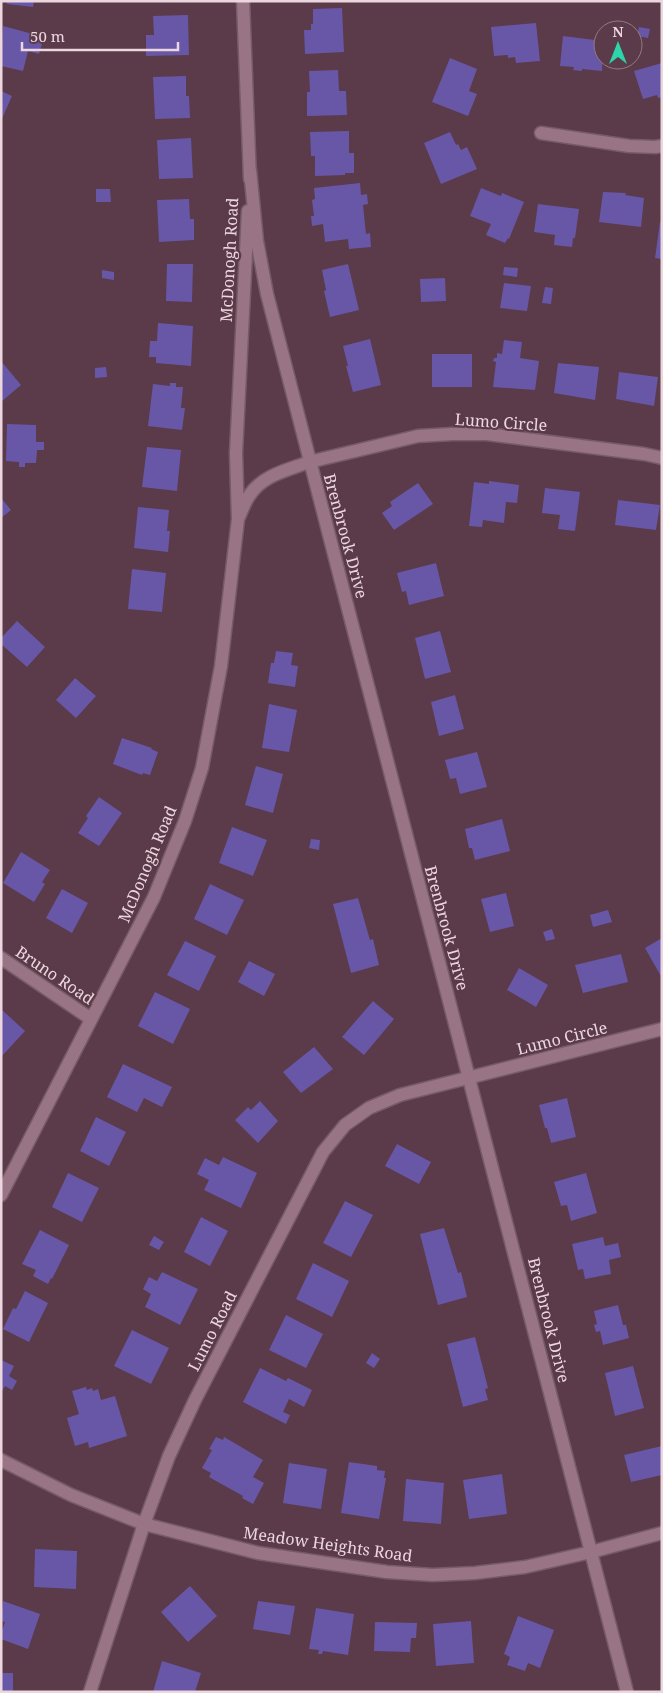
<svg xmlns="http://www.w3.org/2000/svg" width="663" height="1693" font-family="'Noto Serif',serif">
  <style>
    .building { fill: #6857a7 }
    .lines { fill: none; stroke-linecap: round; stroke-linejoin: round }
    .street-casing { stroke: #765b67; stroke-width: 15 }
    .secondary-casing { stroke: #765b67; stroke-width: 15 }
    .street { stroke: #997484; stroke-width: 12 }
    .secondary { stroke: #997484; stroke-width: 12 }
    .labels { text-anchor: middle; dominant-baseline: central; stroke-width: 4.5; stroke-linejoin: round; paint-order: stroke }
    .street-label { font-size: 16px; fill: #ecd7df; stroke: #5b3a49 }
  </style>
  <rect width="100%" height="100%" fill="#5b3a49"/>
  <path class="building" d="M7 1H34L33 7 7 4Z
    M342 8 344 52 305 54 304 30H311V24H313V9Z
    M188 15 189 55 146 56V35H154L153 16Z
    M536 23 540 61 516 63 515 57 508 58V55L494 56 491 27Z
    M3 26 44 37 39 54 28 51 23 71 1 66Z
    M639 27 650 29 648 38 637 36Z
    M563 36 603 41 602 71 582 69V71L573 70 574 67 560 66Z
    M450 58 477 69 469 91 477 94 468 116 432 102Z
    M662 63V97L658 98 657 95 643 99 634 71Z
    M338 70 339 91H346L347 115 307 116V92H310L309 71Z
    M186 76V96H189L190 118 155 119 153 77Z
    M1 91 12 96 1 121Z
    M349 131V153H354V173H345V175L315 176V156H311L310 132Z
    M450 132 456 145 458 144 461 150 467 147 477 169 441 184 424 143Z
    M191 138 193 178 159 179 157 140Z
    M360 183 361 195 367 194 368 204 363 205 366 234 370 233 371 247 349 249 348 239 325 242 323 224 312 226 311 216H314L312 200 315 199 314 188Z
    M481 188 501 196 502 193 524 202 509 239 508 238 505 243 486 235 491 224 470 216Z
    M96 189H110L111 202H96Z
    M603 192 626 193 625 195 644 198 641 227 599 222Z
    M189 199 190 219H194V240L159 242 157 200Z
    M538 204 579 209 575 238H573L572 247 554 245 555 235 534 232Z
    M660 222H662V259L655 258Z
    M167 264H193L192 302 166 301Z
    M348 264 359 310 330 317 324 291 326 290 322 270Z
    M504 267 518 268 517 277 503 275Z
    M102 270 114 272V280L102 278Z
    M445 278 446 301 421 302 420 279Z
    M504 283 531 286 527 311 500 308Z
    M545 287 553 288 551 304 542 303Z
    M158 323 193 326 191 366 156 363V357H149L150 341H157Z
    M370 339 381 385 353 392 346 366H348L343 346Z
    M504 340 522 342 520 358 539 361 535 390 493 387 496 362 493 361 494 358H497V353L502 354Z
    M432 354H472V387H432Z
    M1 361 21 385 1 402Z
    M558 363 599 367 595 400 554 393Z
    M106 367 107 377 95 378V368Z
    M619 372 658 377 654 406 616 399Z
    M170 383H176V387H183L181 408H185L182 430 148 426 153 384 170 386Z
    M7 424 36 425V442H44V450H37L36 463H25V467H19V462L6 461Z
    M147 447 181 450 177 491 142 487Z
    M489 481 519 485 517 503 506 502 504 523 483 520 482 527 469 526 474 482 489 484Z
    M418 483 433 504 394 530 382 513 392 506 390 502Z
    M545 488 580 492 575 531 558 529 560 515 542 513Z
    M1 498 11 510 1 518Z
    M618 500 660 505 656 530 615 525Z
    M138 507 169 510 167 531H170L168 552 134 548Z
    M436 563 444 596 409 605 406 591 402 592 397 573Z
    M132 569 166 573 162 612 128 609Z
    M17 621 45 647 27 667 1 644V638Z
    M440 631 451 672 425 679 415 638Z
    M276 651 293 653 291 665 298 666 295 687 268 683 271 663H274Z
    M75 678 96 696 76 718 56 700Z
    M455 695 464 729 439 736 431 702Z
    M269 704 297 710 289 752 262 748Z
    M122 738 152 748 151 749 158 752 150 775 143 773 142 775 113 764Z
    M477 752 487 787 460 794 456 778 450 779 445 760Z
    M256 766 283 774 273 813 245 805Z
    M99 797 122 813 99 846 78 833 88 818 86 816Z
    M502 819 510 851 475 860 472 848H469L465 829Z
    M232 827 267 840 253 876 219 863Z
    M311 839 320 840 319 850 309 848Z
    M21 852 50 870 42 882 45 884 34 902 3 883Z
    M210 884 244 900 227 935 194 919Z
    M62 889 88 903 72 933 46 918Z
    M506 893 514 926 490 932 481 899Z
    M358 898 370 940 373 939 379 965 351 973 333 904Z
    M608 910 612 922 593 927 590 915Z
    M552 929 555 939 546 941 543 932Z
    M662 938V978L645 948Z
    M185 941 216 956 199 991 167 975Z
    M621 954 628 982 583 993 575 965Z
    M249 961 275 974 264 996 238 982Z
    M519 968 548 985 536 1007 507 990Z
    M155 992 190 1009 173 1044 138 1026Z
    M373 1001 394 1019 364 1055 342 1037Z
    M1 1009 25 1031 1 1057Z
    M314 1047 333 1069 301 1093 283 1072Z
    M123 1064 172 1087 162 1107 144 1098 137 1112 107 1097Z
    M567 1098 576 1137 551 1143 547 1128H545L539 1105Z
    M260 1101 278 1121 258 1143 235 1120 248 1107 251 1110Z
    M96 1117 126 1132 109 1166 80 1151Z
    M397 1144 431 1162 419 1184 385 1166Z
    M223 1157 257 1173 241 1208 204 1190 209 1180 197 1174 205 1158 219 1165Z
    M68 1173 99 1188 82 1222 52 1207Z
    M586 1173 597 1213 571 1221 567 1205 561 1206 554 1182Z
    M345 1201 373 1215 351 1257 323 1243Z
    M201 1217 228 1231 210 1266 184 1252Z
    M444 1228 458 1273 461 1272 467 1297 438 1305 420 1234Z
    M40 1230 69 1245 52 1279 51 1278 48 1284 33 1276 36 1270 22 1264Z
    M154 1236 164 1242 159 1250 149 1245Z
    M603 1237 605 1246 618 1243 621 1257 609 1260 611 1274 585 1279 583 1269 578 1270 572 1244Z
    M313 1263 349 1281 332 1317 296 1299Z
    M162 1272 198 1289 180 1325 145 1307 151 1294 143 1289 149 1277 157 1281Z
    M25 1291 48 1303 29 1342 3 1329 13 1308 16 1309Z
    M618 1305 623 1325H626L629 1338 603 1345 600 1331 596 1332 594 1325 597 1324 594 1311Z
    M286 1315 323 1334 306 1368 269 1350Z
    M132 1330 169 1348 151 1384 114 1366Z
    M475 1337 488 1388 485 1389 488 1400 463 1407 447 1344Z
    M372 1353 380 1359 374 1368 366 1363Z
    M1 1360 14 1366 9 1376 17 1381 12 1390 5 1386 1 1393Z
    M633 1366 644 1408 615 1416 605 1373Z
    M260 1368 286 1381 288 1378 312 1390 304 1407 289 1399 283 1412 290 1415 286 1424 243 1402Z
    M86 1387 87 1390 92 1388 93 1391 98 1389 101 1400 115 1396 127 1436 89 1448 88 1442 75 1446 67 1418 79 1414 72 1391Z
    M216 1437 223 1440 224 1437 263 1460 253 1477 264 1483 253 1504 242 1498 252 1480 243 1496 209 1477 211 1473 202 1468 212 1450 209 1449Z
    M662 1446V1475L631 1482 624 1455Z
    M349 1462 377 1466V1470L385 1471 384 1478H386L379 1519 341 1513Z
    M289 1463 327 1469 321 1509 283 1503Z
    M502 1474 507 1514 469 1519 463 1480Z
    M406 1479 444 1483 441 1524 403 1521Z
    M35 1549 77 1551 76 1589 34 1587Z
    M190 1586 217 1616 188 1642 161 1612Z
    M3 1601 40 1614 28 1649 1 1639V1634L5 1622 1 1621Z
    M258 1601 295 1606 290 1635 253 1629Z
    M316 1608 354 1614 348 1655 323 1651 322 1654H318L319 1650 309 1649Z
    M518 1616 554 1630 540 1668 528 1663 525 1671 507 1665 510 1657 504 1654Z
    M471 1621 474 1663 436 1666 433 1624Z
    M375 1622 417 1623 416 1638H411L410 1652 374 1651Z
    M162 1661 201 1673 195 1692H153Z
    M1 1673H13V1692H1Z"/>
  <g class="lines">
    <g class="street-casing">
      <path id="street" d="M541 133 629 146 655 147 662 146
        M309 462 418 436 452 434H487L644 454 662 458
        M1 958 91 1019
        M1 1460 71 1495 144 1524 258 1553 387 1572 433 1575 475 1573 525 1567 591 1552 662 1533
        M90 1692 144 1524 169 1456 195 1400 323 1152 345 1125 369 1108 400 1095 662 1029"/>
    </g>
    <g class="secondary-casing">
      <path id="secondary" d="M243 1 250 179
        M250 170 257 241 267 294 627 1692
        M239 517C242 510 245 502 249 496 262 475 288 470 309 462
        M1 1195 154 897 185 821 202 768 221 666 238 519 236 453 248 211"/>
    </g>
    <use href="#street" class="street"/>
    <use href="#secondary" class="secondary"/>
  </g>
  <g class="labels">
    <g class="street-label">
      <text transform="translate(229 260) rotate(-87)">McDonogh Road</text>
      <text transform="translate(501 422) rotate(4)">Lumo Circle</text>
      <text transform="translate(346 536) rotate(75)">Brenbrook Drive</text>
      <text transform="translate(147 864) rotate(-67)">McDonogh Road</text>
      <text transform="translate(447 928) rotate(75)">Brenbrook Drive</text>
      <text transform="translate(55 975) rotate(34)">Bruno Road</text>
      <text transform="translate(562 1038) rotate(-14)">Lumo Circle</text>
      <text transform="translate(549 1320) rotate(76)">Brenbrook Drive</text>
      <text transform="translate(212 1331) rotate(-63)">Lumo Road</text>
      <text transform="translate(328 1544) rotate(8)">Meadow Heights Road</text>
    </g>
  </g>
  <rect width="663" height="1693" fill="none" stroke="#ecd7df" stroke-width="5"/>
  <g transform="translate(618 45)"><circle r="24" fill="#5b3a49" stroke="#957985"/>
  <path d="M0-4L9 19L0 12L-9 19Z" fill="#2cd5ab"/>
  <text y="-8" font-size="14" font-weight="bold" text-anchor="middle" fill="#ecd7df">N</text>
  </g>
  <path d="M22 42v8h156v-8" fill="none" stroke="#ecd7df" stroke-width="2.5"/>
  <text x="30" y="42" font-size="15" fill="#ecd7df" stroke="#5b3a49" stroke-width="4" paint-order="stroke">50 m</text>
</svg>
